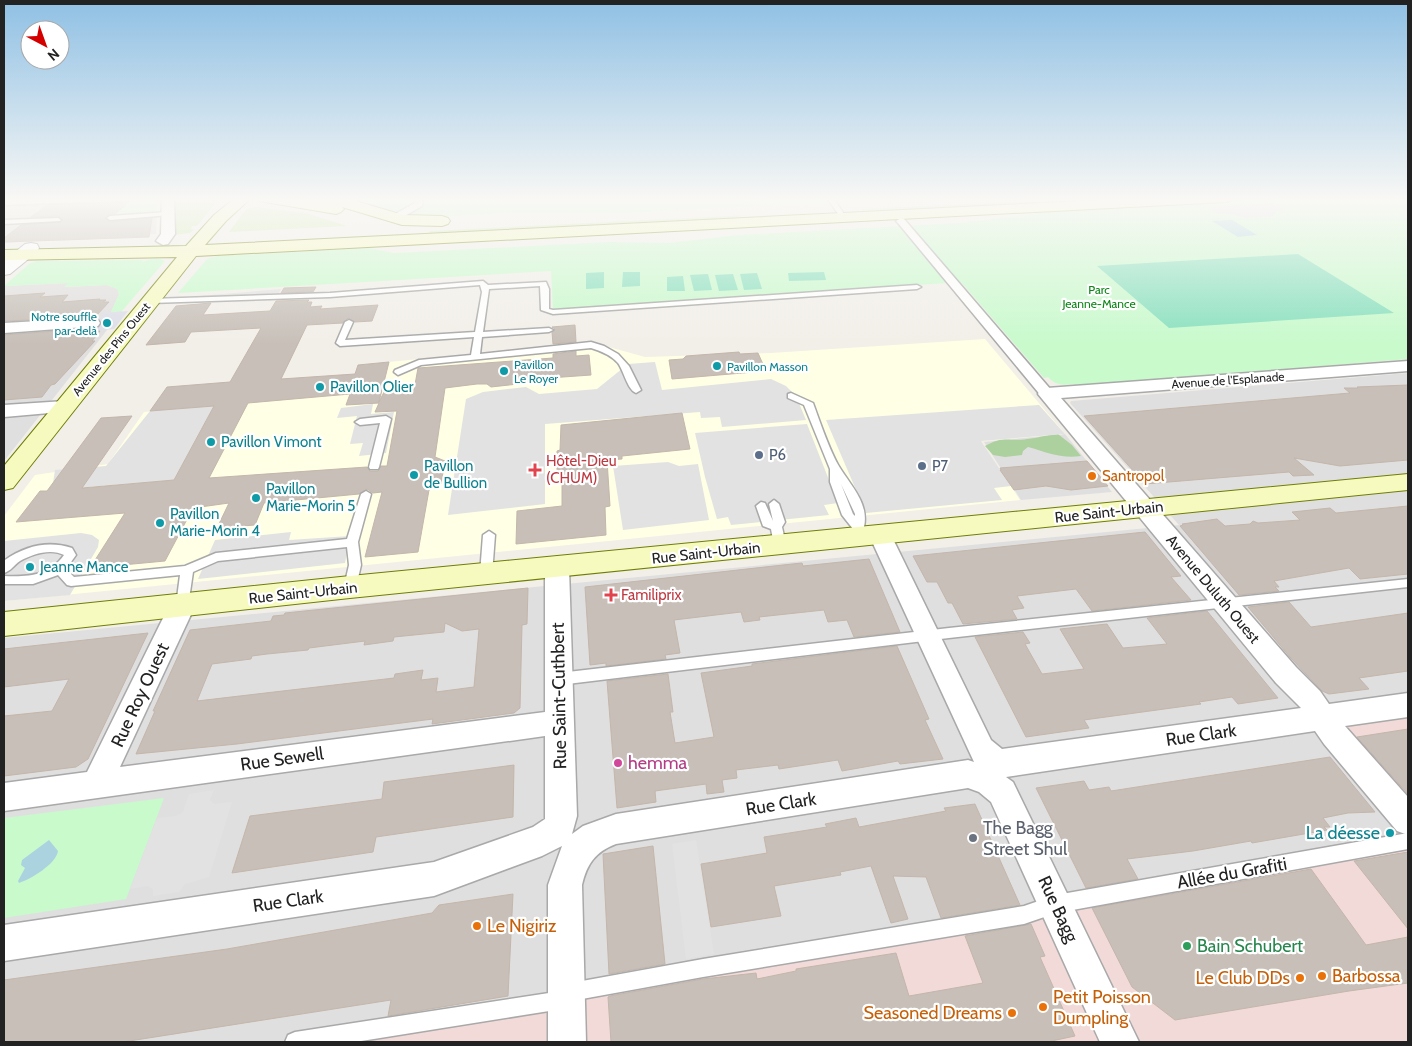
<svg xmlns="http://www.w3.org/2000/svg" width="1412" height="1046" font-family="Cabin,sans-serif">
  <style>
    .residential { fill: #e0dfdf }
    .commercial { fill: #f2dad9 }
    .education { fill: #ffffe5 }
    .grass { fill: #cdebb0 }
    .forest { fill: #add19e }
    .park { fill: #c8facc }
    .pitch { fill: #88e0be }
    .parking { fill: #e2e2e2 }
    .plaza { fill: #dddde8 }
    .water { fill: #aad3df }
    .building { fill: #c7bfb8; stroke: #c4b6ab; fill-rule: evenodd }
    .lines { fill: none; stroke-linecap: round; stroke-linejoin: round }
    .service-casing { stroke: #a9a9a9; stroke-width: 3 }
    .pedestrian-casing { stroke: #a9a9a9; stroke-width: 3 }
    .minor-casing { stroke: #a9a9a9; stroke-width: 3 }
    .tertiary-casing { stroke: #a9a9a9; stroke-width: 2 }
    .secondary-casing { stroke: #707d05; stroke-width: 2 }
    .service { fill: #fff; fill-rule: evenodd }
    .pedestrian { fill: #fff; fill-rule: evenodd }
    .minor { fill: #fff; fill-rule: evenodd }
    .tertiary { fill: #fff; fill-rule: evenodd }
    .secondary { fill: #f7fabf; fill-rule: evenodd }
    .culture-dot { fill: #0f9aa8; stroke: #fff; stroke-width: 2 }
    .service-dot { fill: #5c6f8a; stroke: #fff; stroke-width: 2 }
    .health-dot { fill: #e0444e; stroke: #fff; stroke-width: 2 }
    .food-dot { fill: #e8710a; stroke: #fff; stroke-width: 2 }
    .hotel-dot { fill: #d1479c; stroke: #fff; stroke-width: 2 }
    .worship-dot { fill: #6b7280; stroke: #fff; stroke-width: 2 }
    .leisure-dot { fill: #2e9e5b; stroke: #fff; stroke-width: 2 }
    .labels { text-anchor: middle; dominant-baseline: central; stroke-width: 4.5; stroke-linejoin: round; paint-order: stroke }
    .far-park-label { font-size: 12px; fill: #0c8416; stroke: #fff }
    .far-culture-label { font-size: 12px; fill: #0d838f; stroke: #fff; text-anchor: start }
    .far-street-label { font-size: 12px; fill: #222; stroke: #fff }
    .culture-label { font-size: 15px; fill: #0d838f; stroke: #fff; text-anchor: start }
    .service-label { font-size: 15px; fill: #4e5e75; stroke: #fff; text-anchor: start }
    .health-label { font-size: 15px; fill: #be3a42; stroke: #fff; text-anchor: start }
    .food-label { font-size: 15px; fill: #c56008; stroke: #fff; text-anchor: start }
    .street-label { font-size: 15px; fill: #222; stroke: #fff }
    .near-street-label { font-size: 18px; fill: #222; stroke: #fff }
    .near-hotel-label { font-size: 18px; fill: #b23c85; stroke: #fff; text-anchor: start }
    .near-worship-label { font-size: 18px; fill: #5b616d; stroke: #fff; text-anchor: start }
    .near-culture-label { font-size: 18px; fill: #0d838f; stroke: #fff; text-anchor: end }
    .near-food-label { font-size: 18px; fill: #c56008; stroke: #fff; text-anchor: start }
    .near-leisure-label { font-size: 18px; fill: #27864d; stroke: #fff; text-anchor: start }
  </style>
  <rect width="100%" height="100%" fill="#f2efe9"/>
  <path class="residential" d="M4 198H135L131 200 157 214 156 234 4 243Z
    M69 283 65 287 107 285 118 289 119 295 111 312 122 311 4 461V286Z
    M1408 373V705L1323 716 1334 735 1408 820V849L1323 861 296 1042H4V638L1179 525 1070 403 1071 401Z
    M1065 434 1112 492 1021 500 984 442Z"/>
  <path class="commercial" d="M1408 705V820L1334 735 1322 716Z
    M1408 849V1042H296L1323 861Z"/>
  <path class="education" d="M985 339 1065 434 981 441 1020 500 4 601V516L35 475 108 464 144 412 248 403 355 374 358 365 591 342 645 357 771 353Z"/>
  <path class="grass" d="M173 198 194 203 214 202 215 204 197 226H192L191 229H194L190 233 173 235Z
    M1088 198H1137L863 212 862 209Z
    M256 207 306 213 347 226 229 232 246 209Z
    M749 215 723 219 429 234 430 231Z"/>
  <path class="forest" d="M1058 434 1072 445 1081 456C1061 459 1046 452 1028 447L1023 451 1022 455 1005 457 993 455 985 446C1004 435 1009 442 1027 439 1038 438 1046 435 1058 434Z"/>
  <path class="park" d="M349 198H923L629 213H507L433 217 409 215Z
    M1289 198H1408V359L1075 386 1074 384C1063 385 1056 386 1048 377L1044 378 961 282 553 310 551 271 178 293 207 259 218 256 369 248 394 253 609 242 669 243 738 235 958 223 1075 209Z
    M155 199H158L157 214 113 216 131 200Z
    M151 259H161L165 261 122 311 111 312 119 294 117 289 107 285 64 287 68 283 4 286 29 264 36 261 143 260 142 262Z
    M164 798 126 899 4 918V818Z"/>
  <path class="pitch" d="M1298 254 1394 313 1169 328 1097 266Z
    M604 272V288L586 289V273Z
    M623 272H640V286L622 287Z
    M824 272 826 280 789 281 788 273Z
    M757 273 762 289 744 290 740 274Z
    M708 274 712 290 694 291 690 275Z
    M733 274 738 290 719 291 715 275Z
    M683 276 685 291H667V277Z"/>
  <path class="parking" d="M281 289 279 293 197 299 199 296Z
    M655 362 662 390 771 379 786 386 796 396 806 420 722 427 720 417 701 418 700 412 545 424V504L448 515 466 399 483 392 526 387 539 394 597 389 628 364Z
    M373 404 371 414 394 412 386 453 359 456 363 443 350 444 357 416 337 418 341 408Z
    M1039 405 1065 434 981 441 1011 486 994 488 1002 500 866 513 826 420Z
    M214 406 174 480 52 490 55 470 106 466 150 411Z
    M807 424 838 503 824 505 829 515 731 525 728 517 717 519 705 477 695 433Z
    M668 462 679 466 698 464 709 520 623 530 613 466Z
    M291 532 289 540 350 536 345 563 198 579 215 540Z
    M81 533 92 535 99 540 98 547 70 595 4 601V541Z
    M214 790 210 800 214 804 232 802 209 877 185 884 179 892 153 896V890L148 886 130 889 157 818 176 816 183 812 189 794Z
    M696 840 714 954 686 959 672 844Z"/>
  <path class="plaza" d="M1273 203 1286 210H1276L1274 215 1275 216 1246 218 1227 213 1218 214 1207 207Z
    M128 311 114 329 87 331 105 313Z"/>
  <path class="water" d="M1232 220 1257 235 1238 237 1212 221Z
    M49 840 58 851C56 864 31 879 19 883L18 881 25 868 21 865 22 860Z"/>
  <path class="building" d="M130 201 115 214H109L105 219 110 222 152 218 149 237 4 242V238L21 225 61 222 63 220 58 216 31 217 47 205Z
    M316 287 313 292 281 293 284 288Z
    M45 293 40 297 68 295 62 302 100 299 99 300H106L103 302H109L95 317 4 321V296Z
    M309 300 307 302H312L310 307 322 306 320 309 378 305 372 321 355 322 348 318 343 323 307 325 281 379 355 374 358 365 389 362 379 402 384 392 414 390 418 368 553 358V354L576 351V356L589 355 591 375 535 379 518 384 491 387 487 384H477L445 388 435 457 445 461 441 484 429 490 418 552 365 557 382 492 373 493 367 489 359 494 264 503 255 525 217 528 229 503 193 508 165 561 90 568 125 513 16 522 40 491H47L101 418 132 416 82 488 174 480 214 406 150 411 167 387 230 382 261 328 191 332 185 342 146 345 176 306 211 303 203 315 270 311 276 301ZM350 394 346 405 379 403 375 412 397 411 387 466H381L378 471H370L367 467 209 478 248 403Z
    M575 325 576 342 553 344 552 332 555 329 552 327Z
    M82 329 79 332 100 331 92 341H95L55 384 51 385 42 397 4 400V335Z
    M739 352 740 354 758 353 766 371 672 379 669 360 683 359 686 356Z
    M1408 385V460L1340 466 1294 458 1314 475 1293 476 1289 472 1145 484 1084 416 1350 393 1344 388H1358L1357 387Z
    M682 413 690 449 622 456V459L607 460 610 506 605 507 606 535 516 544 517 511 562 506V473L557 474V451L560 450 561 425Z
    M1087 461 1108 486 1071 490 1046 486 1014 490 1000 470H1001L1000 468Z
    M1408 506V574L1360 579 1349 568 1274 581 1279 587H1275L1279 591 1239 595 1180 526 1183 525 1182 524 1217 519 1225 526 1250 524 1253 521 1258 523 1300 520 1292 512 1330 508 1336 513Z
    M1145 532 1181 576 1171 577 1191 600 1092 611 1076 589 1017 596 1024 608 1012 610 1017 619 963 624 952 603H948L937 582H927L913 556Z
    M869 559 900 632 854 637 847 620 828 622 824 610 759 617 760 620 744 622 741 612 674 620 680 653 665 655 666 659 606 666V663L590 665 585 587 783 565 802 563 803 566Z
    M528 588 527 624 522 625 520 708 514 713 432 724 433 719 237 744 136 754 155 711H153L190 630 271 621 273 616 284 615 285 613ZM445 623 462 631 479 629 474 687 436 692 438 678 421 680 423 670 395 674 394 678 197 701 212 664 251 659 252 656 267 654 308 650 309 648 365 641 364 645 393 641 394 637 444 632Z
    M1289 602 1311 627 1408 613V671L1359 678 1369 689 1329 694 1322 691 1290 657 1248 607Z
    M1207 611 1278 698 1238 704 1232 697 1199 702 1201 704 1084 720 1089 728 1026 737 975 637 1023 632 1030 643 1025 644 1042 674 1084 669 1060 629 1107 624 1123 648 1167 644 1147 618Z
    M148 633 88 759 76 767 4 776V716L52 711 69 679 4 687V649Z
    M897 646 929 719 925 720 943 759 900 764 898 761 842 771 838 760 779 769 778 765 736 770 737 778 722 780 724 792 707 794 706 784 655 791 656 802 617 808 607 681 668 674 673 712H670L675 743 714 737 701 673 752 666V664Z
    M1408 729V794L1357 737Z
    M1330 757 1375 812 1348 813 1323 818 1330 827H1324L1327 830 1252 843 1251 841 1193 851 1127 859 1138 879 1086 888 1036 788 1084 781 1089 790 1109 787 1111 791Z
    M514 765 513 817 376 837 373 852 232 873 250 816 382 799 384 782Z
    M975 804 1020 905 941 918 926 877 893 876 908 919 891 923 871 866 840 872 841 875 774 886 781 916 711 927 701 864 767 853 764 837 827 827 825 824 856 818 859 827 946 811 944 808Z
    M653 846 665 964 609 974 603 854Z
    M1408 852V929L1354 861Z
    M1311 869 1366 945 1408 937V983L1349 991 1175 1020 1132 987 1092 908Z
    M513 894 508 996 388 1016 391 1000 123 1042H4V980L227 949 432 913 439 905Z
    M1031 924 1045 956 1040 957 1075 1036 1047 1042H611L608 997 610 996 703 979 756 973 757 979 796 971V969L896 953 909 996 983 983 965 936Z"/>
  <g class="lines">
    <g class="service-casing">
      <path id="service" d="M827 198H833L846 217 845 218H841Z
        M168 212 170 213V215L110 220 107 218 110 216Z
        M58 218 61 220 60 221 4 224V220Z
        M483 281 488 285 546 282 549 289V309L553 310 917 285 921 287 917 289 553 314 541 310 540 286 489 289 483 332 549 328 553 330 549 332 482 337 480 354 591 342 604 346 618 354 629 366 641 390 636 393C627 389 624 371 618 363 611 355 601 351 591 348L421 365 398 375 394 372 395 370 419 360 471 355 474 337 340 346 336 343 345 322 349 320 353 322 345 340 475 332 482 292 480 285 330 297 151 303 147 301 151 299 330 293Z
        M791 393 813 403C820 422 830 452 840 468 852 487 869 504 864 527L867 531 865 534H857L842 515 830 482V469L804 405 788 398V394ZM841 484 855 514V516L853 514Z
        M386 416 391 419 379 467 378 469H370L369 467 380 423 360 425 355 422 360 419Z
        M366 491 371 494 358 542 361 565 356 587 354 590H346L344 587 349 565 347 547 218 561 193 572 188 606 186 609H178L176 606 180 575 71 586 67 585 58 575 33 584H4V576C28 577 49 576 64 555 51 548 32 554 20 561 14 565 11 571 4 573L5 560C25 546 48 540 72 548L76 555 66 569 74 577 185 566 216 553 347 539 361 494Z
        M774 500 779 504 785 522 782 527 786 545 780 549 774 545 771 529 763 526 756 506 761 502 765 503 773 521 769 504Z
        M489 531 495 535 492 574 490 577H482L480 574 483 535Z
        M1408 579V587L949 638 559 685 554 683 552 679 554 675 559 673 949 628Z
        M1408 833V849L1056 913 1024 924 703 977 571 1001 569 1007 562 1009 355 1042H285L288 1035 295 1032 562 991 564 985 571 983 703 959 1024 906 1056 895Z"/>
    </g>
    <g class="pedestrian-casing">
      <path id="pedestrian" d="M413 198H423L422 206 403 217H397V213L415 203Z
        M901 218 904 219 1052 391 1054 394 1052 397H1042L898 223 896 221Z"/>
    </g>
    <g class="minor-casing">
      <path id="minor" d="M4 198H89L83 202 4 205Z
        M162 198H174L175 234 168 244 163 245 156 241 161 234Z
        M92 318 98 320 100 323 98 326 4 333V323Z
        M1408 361V371L1061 398 1296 667 1320 691 1329 704 1408 693V717L1345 726 1408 797V835L1397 831 1324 744 1315 731 1006 777 1013 782 1139 1042H1100L991 802 979 792 968 788 616 844C595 852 587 864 582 885L586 1042H548V885L562 846 542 856 434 896 4 961V925L434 862 533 827 545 819V736L4 811V783L87 772 169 606 173 599 182 597 191 599 195 606 120 767 545 712V568L549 562 557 559 565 562 569 568 577 816 572 834 583 826 616 814 968 760 974 762 869 535 872 529 880 527 888 529 891 535 991 740 1002 749 1301 708 1276 683 1038 394 1040 390 1047 388Z
        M65 401 72 403 74 407 72 411 4 417V405Z"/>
    </g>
    <g class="tertiary-casing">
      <path id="tertiary" d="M31 243 37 244 39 248 37 252 10 274 4 275V261L25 244Z"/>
    </g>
    <g class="secondary-casing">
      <path id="secondary" d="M235 198H251L226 221 205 245 1143 198H1232L1230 201 1225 202 196 256 13 488 4 490V466L177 257 4 260V250L186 246 214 215Z
        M258 198H292L311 201 310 198 349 199 403 215 442 216 448 218 450 221 448 224 442 226 402 225 342 207 344 209 341 212 336 214 265 202 260 201Z
        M1408 474V490L350 598 4 636V612L350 576Z"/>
    </g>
    <use href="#service" class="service"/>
    <use href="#pedestrian" class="pedestrian"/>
    <use href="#minor" class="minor"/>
    <use href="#tertiary" class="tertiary"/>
    <use href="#secondary" class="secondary"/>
  </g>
  <linearGradient id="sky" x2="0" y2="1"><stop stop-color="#8fc0e4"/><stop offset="0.58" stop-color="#f9f8f5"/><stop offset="1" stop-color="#f9f8f5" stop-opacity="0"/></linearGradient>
  <rect width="1412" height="344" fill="url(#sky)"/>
  <g class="culture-dot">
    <circle cx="107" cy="323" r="5"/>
    <circle cx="717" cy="366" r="5"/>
    <circle cx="504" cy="371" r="5"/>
    <circle cx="320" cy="387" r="5"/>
    <circle cx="211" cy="442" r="5"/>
    <circle cx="414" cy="475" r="5"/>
    <circle cx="256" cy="498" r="5"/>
    <circle cx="160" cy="523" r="5"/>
    <circle cx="30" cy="567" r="5"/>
    <circle cx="1390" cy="833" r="5"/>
  </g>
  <g class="service-dot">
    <circle cx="759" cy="455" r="5"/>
    <circle cx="922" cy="466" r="5"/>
  </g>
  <g class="health-dot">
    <path d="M532.5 462.5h5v5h5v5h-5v5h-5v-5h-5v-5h5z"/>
    <path d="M608.5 587.5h5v5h5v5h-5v5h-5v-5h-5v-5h5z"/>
  </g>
  <g class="food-dot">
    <circle cx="1092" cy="476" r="5"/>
    <circle cx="477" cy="926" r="5"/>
    <circle cx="1322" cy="976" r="5"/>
    <circle cx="1300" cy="978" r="5"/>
    <circle cx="1043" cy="1007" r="5"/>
    <circle cx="1012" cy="1013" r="5"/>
  </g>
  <circle class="hotel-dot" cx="618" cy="763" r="5"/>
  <circle class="worship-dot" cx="973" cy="838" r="5"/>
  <circle class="leisure-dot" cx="1187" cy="946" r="5"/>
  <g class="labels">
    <g class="far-park-label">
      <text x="1099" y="289">Parc<tspan x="1099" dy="14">Jeanne-Mance</tspan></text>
    </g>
    <g class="far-culture-label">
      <text x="97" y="316" text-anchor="end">Notre souffle<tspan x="97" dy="14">par-delà</tspan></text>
      <text x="514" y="364">Pavillon<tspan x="514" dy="14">Le Royer</tspan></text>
      <text x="727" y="366">Pavillon Masson</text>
    </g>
    <g class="far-street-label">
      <text transform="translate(111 349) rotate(-51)">Avenue des Pins Ouest</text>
      <text transform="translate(1228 380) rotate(-4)">Avenue de l'Esplanade</text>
    </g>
    <g class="culture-label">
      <text x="330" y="387">Pavillon Olier</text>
      <text x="221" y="442">Pavillon Vimont</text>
      <text x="424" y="466">Pavillon<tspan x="424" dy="17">de Bullion</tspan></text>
      <text x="266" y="489">Pavillon<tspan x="266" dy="17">Marie-Morin 5</tspan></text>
      <text x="170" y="514">Pavillon<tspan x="170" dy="17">Marie-Morin 4</tspan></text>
      <text x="40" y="567">Jeanne Mance</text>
    </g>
    <g class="service-label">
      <text x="769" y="455">P6</text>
      <text x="932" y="466">P7</text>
    </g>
    <g class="health-label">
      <text x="546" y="461">Hôtel-Dieu<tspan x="546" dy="17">(CHUM)</tspan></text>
      <text x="621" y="595">Familiprix</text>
    </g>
    <g class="food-label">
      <text x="1102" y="476">Santropol</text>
    </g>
    <g class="street-label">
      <text transform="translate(1109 512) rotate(-6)">Rue Saint-Urbain</text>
      <text transform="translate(706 553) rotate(-6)">Rue Saint-Urbain</text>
      <text transform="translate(1213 589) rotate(50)">Avenue Duluth Ouest</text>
      <text transform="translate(303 593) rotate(-6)">Rue Saint-Urbain</text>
    </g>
    <g class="near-street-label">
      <text transform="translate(140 695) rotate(-65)">Rue Roy Ouest</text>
      <text transform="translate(559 696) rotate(-91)">Rue Saint-Cuthbert</text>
      <text transform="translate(1201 735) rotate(-8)">Rue Clark</text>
      <text transform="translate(282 759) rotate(-8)">Rue Sewell</text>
      <text transform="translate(781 804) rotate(-9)">Rue Clark</text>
      <text transform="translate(1232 873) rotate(-10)">Allée du Grafiti</text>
      <text transform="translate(288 901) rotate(-8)">Rue Clark</text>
      <text transform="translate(1058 909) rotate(65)">Rue Bagg</text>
    </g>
    <g class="near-hotel-label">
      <text x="628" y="763">hemma</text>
    </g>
    <g class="near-worship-label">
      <text x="983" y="828">The Bagg<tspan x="983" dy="21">Street Shul</tspan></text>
    </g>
    <g class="near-culture-label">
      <text x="1380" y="833">La déesse</text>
    </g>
    <g class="near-food-label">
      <text x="487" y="926">Le Nigiriz</text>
      <text x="1332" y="976">Barbossa</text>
      <text x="1290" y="978" text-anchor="end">Le Club DDs</text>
      <text x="1053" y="997">Petit Poisson<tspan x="1053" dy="21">Dumpling</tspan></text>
      <text x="1002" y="1013" text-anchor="end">Seasoned Dreams</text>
    </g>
    <g class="near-leisure-label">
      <text x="1197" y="946">Bain Schubert</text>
    </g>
  </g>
  <rect width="1412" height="1046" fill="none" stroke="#222222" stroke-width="10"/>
  <g transform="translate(45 45) rotate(139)"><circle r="24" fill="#ffffff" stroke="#a7a7a7"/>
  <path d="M0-4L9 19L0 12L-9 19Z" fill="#d40000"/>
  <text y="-8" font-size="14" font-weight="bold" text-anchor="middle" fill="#222222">N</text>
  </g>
</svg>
